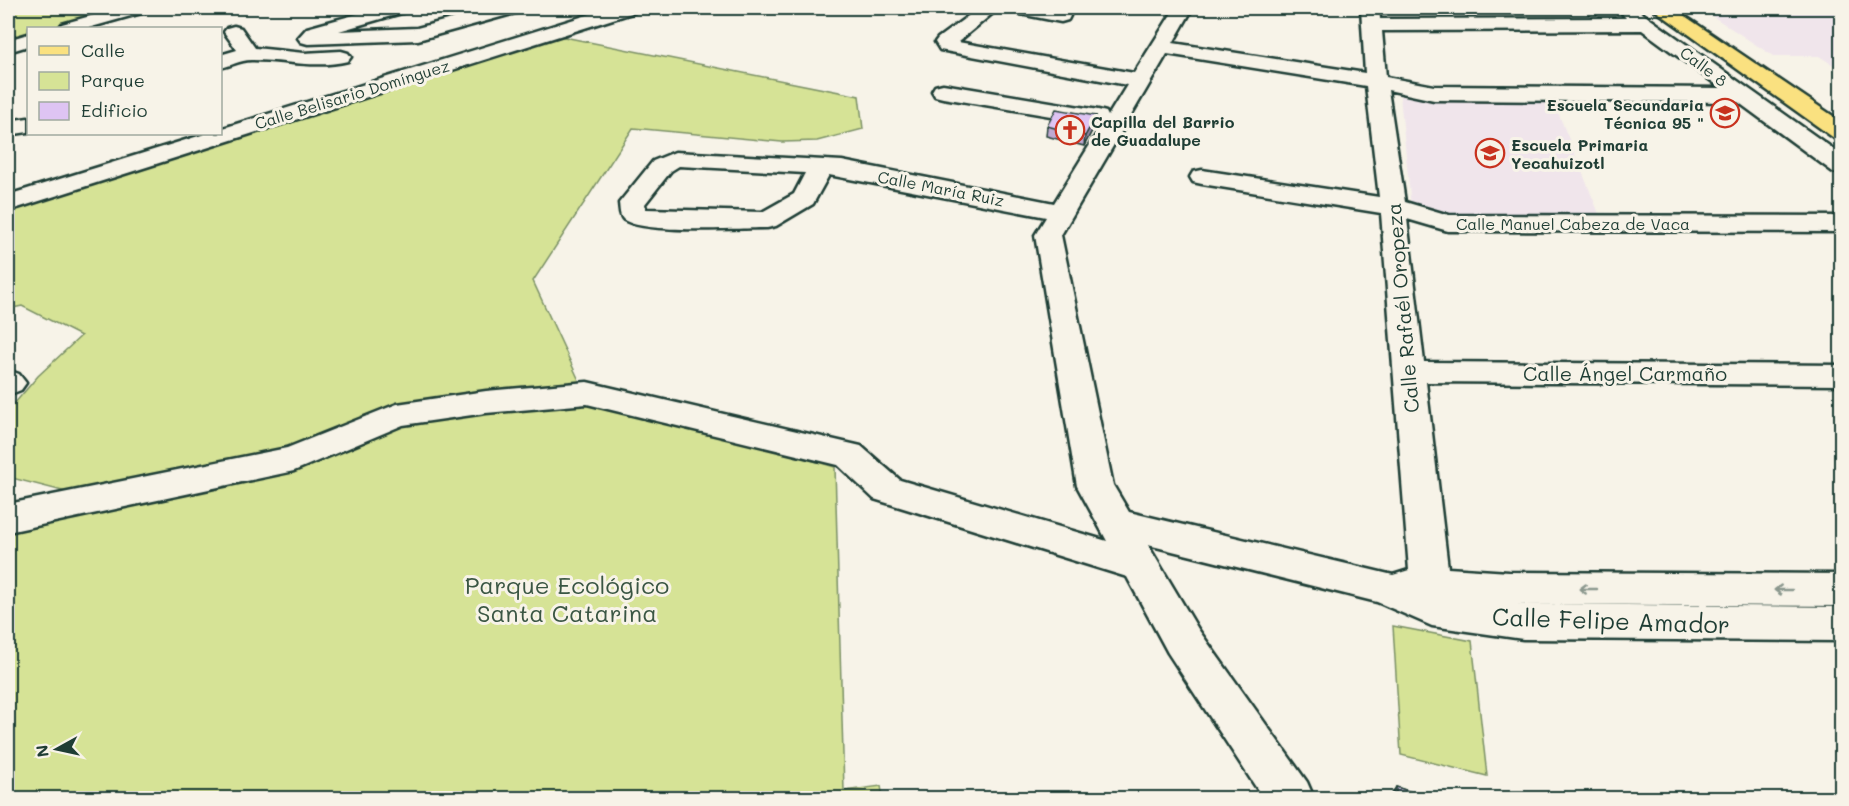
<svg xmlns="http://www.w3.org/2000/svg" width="1849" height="806" font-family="Mali,sans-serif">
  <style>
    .built { fill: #f0e5eb }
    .green { fill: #d6e396; stroke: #7a9065; stroke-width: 1.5 }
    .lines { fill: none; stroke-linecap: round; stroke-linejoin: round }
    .minor-casing { stroke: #1f3d34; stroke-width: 5 }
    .major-casing { stroke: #1f3d34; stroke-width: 5 }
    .minor { fill: #f7f3e8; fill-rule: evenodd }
    .major { fill: #fae180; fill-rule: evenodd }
    .wall { fill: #bfa9d1; stroke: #1f3d34; stroke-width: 1.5 }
    .shaded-wall { fill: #9b89aa; stroke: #1f3d34; stroke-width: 1.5 }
    .building { fill: #dec4f3; stroke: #1f3d34; stroke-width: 1.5 }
    .oneway { stroke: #8b988e }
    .labels { text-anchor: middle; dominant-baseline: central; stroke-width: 6; stroke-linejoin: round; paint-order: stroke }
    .far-street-label { font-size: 16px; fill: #1f3d34; stroke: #f7f3e8 }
    .far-poi-label { font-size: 16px; font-weight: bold; fill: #1f3d34; stroke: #f7f3e8; text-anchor: start }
    .street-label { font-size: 20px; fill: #1f3d34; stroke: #f7f3e8 }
    .near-park-label { font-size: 24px; fill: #3a5643; stroke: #f7f3e8 }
    .near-street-label { font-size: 24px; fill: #1f3d34; stroke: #f7f3e8 }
  </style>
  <rect width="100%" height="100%" fill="#f7f3e8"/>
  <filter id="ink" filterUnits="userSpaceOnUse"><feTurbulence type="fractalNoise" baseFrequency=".0167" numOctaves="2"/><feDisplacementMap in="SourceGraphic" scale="12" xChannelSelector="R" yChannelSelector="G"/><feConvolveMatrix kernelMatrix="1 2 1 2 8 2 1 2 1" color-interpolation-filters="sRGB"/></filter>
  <g filter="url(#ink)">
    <path class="built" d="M1700 8H1841V70L1819 56H1773Z
      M1400 96 1553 100 1600 216 1447 214 1411 206Z"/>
    <path class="green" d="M8 8H125L56 28H28V37L8 43Z
      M554 35 859 96 863 129 817 141 782 142 633 128 533 281 583 389 409 405 289 450 82 496 8 477V411L38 376 81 336 22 306 8 309V208Z
      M587 396 835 467 844 791 881 786 883 798H8V523L119 498 394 417Z
      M1393 626 1472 641 1487 776 1401 755Z"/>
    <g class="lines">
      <g class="minor-casing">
        <path id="minor" d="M119 8H147L145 12 88 28H59L62 24Z
          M379 8H407L405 12 339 31 417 28 493 8H521L519 12 418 40 308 44 301 42 298 38 307 28Z
          M610 8H637L635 12 8 211V195L205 134H220V129Z
          M979 8H999L958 42 1134 73 1175 8H1193L1173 43 1365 73 1361 8H1379L1380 19 1626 18 1621 12 1623 8H1635L1842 155V174L1833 172 1738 102 1434 100 1388 90 1405 202 1449 215 1842 216V232L1448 231 1407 219 1424 362 1842 365V385L1426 382 1448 568 1509 572 1842 574V606L1516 604 1842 607V641L1523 639 1432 626 1377 602 1148 545 1198 629 1307 782 1314 798H1263L1168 653 1127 577 874 499 838 465 587 404 486 413 403 425 294 471 8 532V504L287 448 397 404 486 391 587 382 861 446 900 480 1107 541 1077 486 1035 235 1046 217 829 175 813 204 776 226 767 228C738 228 646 234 624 220 619 216 620 209 619 203L653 161 675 152 842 161 1054 203 1104 122 1098 124 943 98 935 96 932 91 935 86 943 84 1098 110 1106 112 1108 116 1127 85 940 50 935 42 938 38ZM1642 30 1721 88 1434 86 1386 77 1382 31ZM1167 54 1366 86 1379 197 1202 170 1193 172 1190 177 1193 182 1202 184 1381 213 1409 570 1393 575 1129 512 1113 485 1061 235ZM679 166 805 173 794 194 762 212 646 209 645 204 671 171Z
          M1008 8H1045L1068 12 1070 16 1068 20 1061 22 1010 12Z
          M234 26 241 28 255 48 304 53 341 51 348 53 351 57 348 61C316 69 285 60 253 60 242 59 231 66 220 68V55L237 50 224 32 227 28Z
          M28 34V46L8 52V40Z
          M28 118V132L8 135V121Z
          M8 370 19 374 26 383 21 390 8 395Z"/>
      </g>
      <g class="major-casing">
        <path id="major" d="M1652 8H1673L1842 122V140L1834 138Z"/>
      </g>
      <use href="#minor" class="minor"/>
      <use href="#major" class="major"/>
    </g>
    <path class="wall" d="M1096 116 1095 125 1084 146 1046 136 1047 126Z
      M1396 787 1430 798H1389Z"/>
    <path class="shaded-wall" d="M1096 116 1095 125 1084 146 1085 136Z"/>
    <path class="building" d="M1056 109 1096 116 1085 136 1047 126Z
      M1396 787 1430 798H1396Z"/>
    <defs><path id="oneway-shaft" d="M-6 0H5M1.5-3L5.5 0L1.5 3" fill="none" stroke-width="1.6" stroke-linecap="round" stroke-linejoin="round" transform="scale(1.5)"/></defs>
    <g class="oneway">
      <use href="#oneway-shaft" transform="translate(1588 589) rotate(-180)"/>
      <use href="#oneway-shaft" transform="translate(1783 590) rotate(-180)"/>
    </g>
  </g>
  <defs>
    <g id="school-ring" transform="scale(1.5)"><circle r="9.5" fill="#f7f3e8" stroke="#c8321e" stroke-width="1.5"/><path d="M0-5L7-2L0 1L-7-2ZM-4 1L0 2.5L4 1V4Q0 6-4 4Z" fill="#c8321e"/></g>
    <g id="church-ring" transform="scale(1.5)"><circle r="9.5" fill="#f7f3e8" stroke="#c8321e" stroke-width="1.5"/><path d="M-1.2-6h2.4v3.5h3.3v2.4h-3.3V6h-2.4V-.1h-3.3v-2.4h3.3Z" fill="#c8321e"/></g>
  </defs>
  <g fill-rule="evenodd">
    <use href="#school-ring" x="1725" y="113"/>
    <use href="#church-ring" x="1070" y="130"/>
    <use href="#school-ring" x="1490" y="153"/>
  </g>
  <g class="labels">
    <g class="far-street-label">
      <text transform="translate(1704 66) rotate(37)">Calle 8</text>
      <text transform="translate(352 94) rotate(-17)">Calle Belisario Domínguez</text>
      <text transform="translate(941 188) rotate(11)">Calle María Ruiz</text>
      <text x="1573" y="223">Calle Manuel Cabeza de Vaca</text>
    </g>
    <g class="far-poi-label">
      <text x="1704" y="104" text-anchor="end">Escuela Secundaria<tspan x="1704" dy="18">Técnica 95 "</tspan></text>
      <text x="1091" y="121">Capilla del Barrio<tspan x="1091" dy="18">de Guadalupe</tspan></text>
      <text x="1511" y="144">Escuela Primaria<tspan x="1511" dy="18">Yecahuizotl</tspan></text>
    </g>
    <g class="street-label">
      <text transform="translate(1402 308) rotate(-95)">Calle Rafaél Oropeza</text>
      <text x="1625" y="373">Calle Ángel Carmaño</text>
    </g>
    <g class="near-park-label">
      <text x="567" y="584">Parque Ecológico<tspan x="567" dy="28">Santa Catarina</tspan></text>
    </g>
    <g class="near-street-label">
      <text transform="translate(1611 620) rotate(2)">Calle Felipe Amador</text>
    </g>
  </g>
  <rect width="1849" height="806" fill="none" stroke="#f7f3e8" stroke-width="30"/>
  <rect x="15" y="15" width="1819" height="776" fill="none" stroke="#1f3d34" stroke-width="2" filter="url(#ink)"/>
  <rect x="27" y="27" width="195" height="108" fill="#f7f3e8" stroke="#a1aaa0" stroke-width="1.5"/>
  <rect x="39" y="46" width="30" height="9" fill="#fae180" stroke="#a1aaa0" stroke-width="1.5"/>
  <text x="81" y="57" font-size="18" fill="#1f3d34">Calle</text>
  <rect x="39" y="72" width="30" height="18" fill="#d6e396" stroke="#a1aaa0" stroke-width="1.5"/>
  <text x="81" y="87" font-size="18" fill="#1f3d34">Parque</text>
  <rect x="39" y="102" width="30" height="18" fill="#dec4f3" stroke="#a1aaa0" stroke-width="1.5"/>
  <text x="81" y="117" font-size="18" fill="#1f3d34">Edificio</text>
  <g transform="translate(57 749) rotate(262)" stroke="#f7f3e8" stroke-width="4.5" paint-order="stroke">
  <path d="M0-4.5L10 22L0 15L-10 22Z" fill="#1f3d34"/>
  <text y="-9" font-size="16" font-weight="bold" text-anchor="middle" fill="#1f3d34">N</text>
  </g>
</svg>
